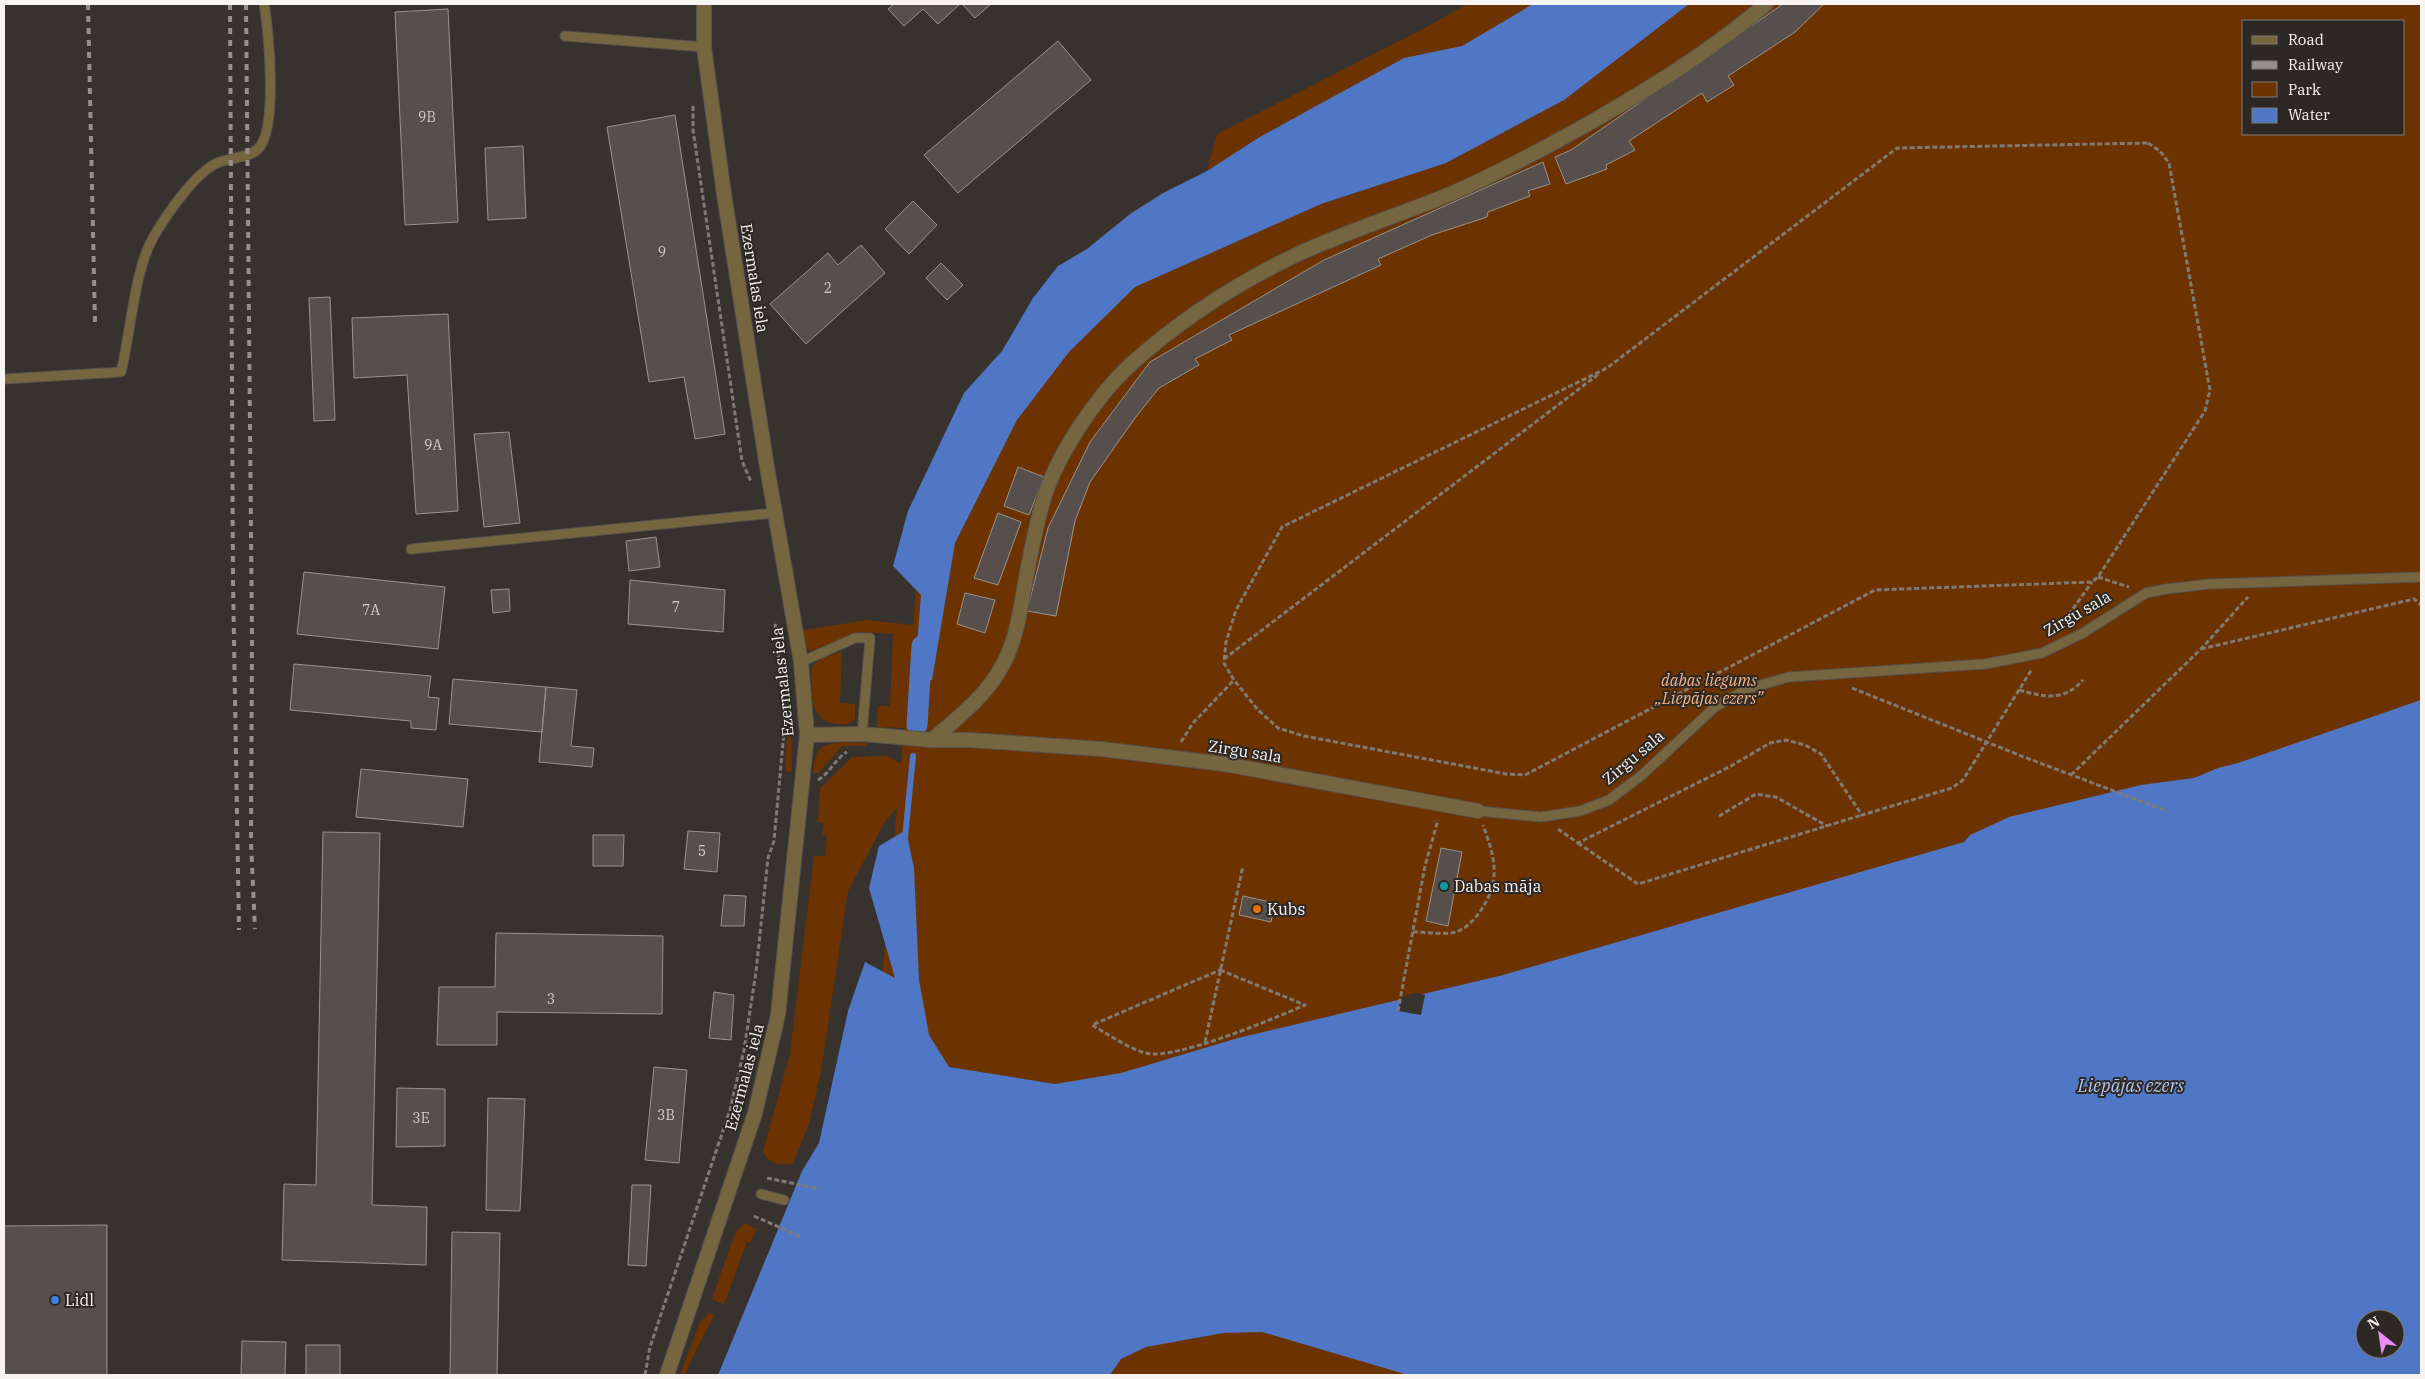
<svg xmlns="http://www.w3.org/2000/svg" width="2425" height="1379" font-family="'IBM Plex Serif',serif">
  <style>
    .green { fill: #6c3300; fill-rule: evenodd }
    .water { fill: #4f77c6; fill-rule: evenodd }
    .pier { fill: #38322e }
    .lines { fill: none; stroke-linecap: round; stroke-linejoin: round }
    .stream { stroke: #4f77c6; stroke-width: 6 }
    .canal { stroke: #4f77c6; stroke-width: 21 }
    .building { fill: #564f4b; stroke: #9a938e }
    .service-casing { stroke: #57514d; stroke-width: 11 }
    .minor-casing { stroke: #57514d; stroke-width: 16 }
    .path { stroke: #7f7a76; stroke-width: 3; stroke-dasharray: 5 2.5; stroke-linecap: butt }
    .service { stroke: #75663f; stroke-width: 9 }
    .minor { stroke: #75663f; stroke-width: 14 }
    .rail { stroke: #95908c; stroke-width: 4; stroke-dasharray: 6 6; stroke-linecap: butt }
    .culture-dot { fill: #0f9aa8; stroke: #2e2824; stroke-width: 2 }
    .food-dot { fill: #e8710a; stroke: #2e2824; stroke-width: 2 }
    .shop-dot { fill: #3f7fe0; stroke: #2e2824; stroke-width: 2 }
    .labels { text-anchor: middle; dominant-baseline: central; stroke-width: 4; stroke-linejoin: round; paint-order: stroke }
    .number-label { font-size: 14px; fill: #d0cbc8 }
    .street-label { font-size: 16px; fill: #f8f4f1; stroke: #2e2824 }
    .park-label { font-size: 16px; font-style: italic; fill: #f5b388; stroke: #2e2824 }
    .poi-label { font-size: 16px; fill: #f8f4f1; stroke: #2e2824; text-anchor: start }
    .water-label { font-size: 18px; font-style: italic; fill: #aec5ee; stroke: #2e2824 }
  </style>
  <rect width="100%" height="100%" fill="#38322e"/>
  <path class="green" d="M1467 4H2421V1375H791L870 1116 897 807 884 823 848 891 821 1071 809 1124 793 1163C780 1167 768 1164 763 1151L790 1054 814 856H825L827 836H822L824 823 818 822 820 788 852 757 887 756 901 763 904 728 877 727 878 706H890L893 634 861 632 810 651 805 646 804 630 867 620 913 625 919 558 1044 340 1424 54 1404 58 1258 138 1207 171 1217 134 1421 30ZM2244 21H2404V134H2244ZM2365 1319H2395V1349H2365Z
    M842 652 840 703 855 704V719C848 725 845 725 837 724 809 722 812 693 811 672 814 658 830 655 842 652Z
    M788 721H791L792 772 785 771Z
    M842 742 868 743 865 746H843L818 773H813C815 750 818 745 842 742Z
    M744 1223 757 1229 750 1243 747 1242 724 1304 712 1299 735 1233Z
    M708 1312 714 1316 696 1350 685 1375H680L700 1322 706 1317Z"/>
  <path class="water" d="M1533 4H1689L1564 100 1446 163 1321 204 1135 287 1069 352 1017 420 955 543 932 680 924 678 915 670 921 595 893 566 908 511 964 393 1002 351 1033 298 1058 266 1087 249 1130 214 1163 193 1207 171 1258 138 1316 106 1404 58 1462 46Z
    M2421 700V1375H1408L1262 1332 1223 1333 1146 1347 1121 1359 1110 1375H718L802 1171 819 1143 848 1011 865 962 895 978 869 888 879 846 906 830 914 868 919 980 929 1035 949 1067 1055 1084 1121 1073 1238 1038 1503 975 1964 842 1970 835 2009 817 2141 785 2194 778 2218 768 2238 763ZM2365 1319H2395V1349H2365Z"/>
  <path class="pier" d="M1416 993 1425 995 1421 1015 1398 1011 1401 997Z"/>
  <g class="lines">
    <path class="stream" d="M905 838 913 756"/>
    <path class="canal" d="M917 725 922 646"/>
  </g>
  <path class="building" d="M894 4H960L938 24 923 9 904 26 888 9Z
    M962 4H991L975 18Z
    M1783 4H1824L1795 32 1728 76 1734 85 1707 102 1702 93 1629 141 1635 150 1606 165 1607 169 1566 184 1555 157 1571 150Z
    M448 9 458 222 405 225 395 12Z
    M1058 41 1091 80 958 193 924 155Z
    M675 115 725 434 695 439 684 377 649 382 607 127Z
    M523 146 526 218 488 220 485 148Z
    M1543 162 1550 184 1528 191 1530 196 1488 212 1487 217 1432 235 1378 259 1381 265 1229 335 1232 340 1195 359 1199 365 1159 388 1135 418 1090 482 1075 521 1056 616 1027 611 1048 528 1090 442 1150 362 1324 260Z
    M913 201 937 225 909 254 885 229Z
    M861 245 885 273 806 344 770 304 828 253 838 265Z
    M941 263 963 285 947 300 926 278Z
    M330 297 335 420 314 421 309 298Z
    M448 314 458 511 416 514 407 375 354 378 352 318Z
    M509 432 520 523 484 527 474 434Z
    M1018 467 1044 477 1029 515 1004 506Z
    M998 513 1021 522 998 585 974 578Z
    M656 537 660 567 629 571 626 541Z
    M304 572 445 587 438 649 297 634Z
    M630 580 725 590 723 632 628 624Z
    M509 589 510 611 493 613 491 590Z
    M965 593 995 600 985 633 957 624Z
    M294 664 431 676 428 697 439 698 436 730 411 728V721L290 710Z
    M453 679 546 687 542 732 449 724Z
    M546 687 577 690 571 746 594 748 592 767 539 762Z
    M361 769 468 779 463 827 356 817Z
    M688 831 720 833 717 872 684 869Z
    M323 832 380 833 372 1205 427 1207 426 1265 282 1260 284 1184 316 1185Z
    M593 835H624L623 866H593Z
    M1441 848 1462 852 1448 926 1426 921Z
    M724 895 746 896 744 926H721Z
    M1243 896 1275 903 1271 922 1239 915Z
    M496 933 663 936 662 1014 497 1012V1045H437L439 987H495Z
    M714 992 734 995 731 1040 709 1038Z
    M654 1067 687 1070 679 1163 645 1160Z
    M397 1088 445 1089V1146L396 1147Z
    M488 1098 525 1099 520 1211 486 1210Z
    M632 1185H651L646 1266 628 1265Z
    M107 1225V1375H4V1226Z
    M452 1232 500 1233 497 1375H450Z
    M242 1341 286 1342 285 1375H241Z
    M306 1345H340V1375H306Z"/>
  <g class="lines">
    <g class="service-casing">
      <path id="service" d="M565 36 704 47
        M4 379 121 372C131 332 134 270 154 236 167 214 193 176 215 164 228 157 248 159 258 149 278 130 269 31 264 4
        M411 549 775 513
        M801 662 855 638H870L862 734
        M1478 811 1541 817 1580 811 1609 800 1642 775 1715 707 1747 689 1789 677 1985 664 2042 653 2083 633 2146 593 2166 589 2209 584 2421 577
        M761 1194 784 1200"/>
    </g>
    <g class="minor-casing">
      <path id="minor" d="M807 735 862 734 932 740H969L1101 749 1224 764 1478 811
        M932 740C957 718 985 697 1001 668 1017 641 1020 609 1026 578 1031 551 1036 524 1044 498 1058 453 1096 397 1130 365 1179 321 1237 283 1296 255 1347 231 1403 214 1455 192 1500 172 1543 149 1586 125 1649 89 1711 51 1766 4
        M667 1375 755 1113 778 1015 807 735 801 662 767 467 724 194 704 47V4"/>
    </g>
    <path class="path" d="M693 106V130L742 461 751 482
      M2148 143 2160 151 2169 163 2210 390 2205 411 2098 577 2092 582 1875 590 1525 775 1506 774 1304 736 1278 728 1258 710 1234 680 1224 663 1226 642 1236 610 1282 527 1607 368 1897 148Z
      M2098 577 2129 587
      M2060 627 2092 582
      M2201 649 2414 599 2421 605
      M1224 659 1600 373
      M1852 688 2024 757 2167 811
      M2019 690C2045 697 2063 702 2083 680
      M1181 742 1193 723 1234 680
      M2071 775 2201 649 2248 597
      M818 780C830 773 835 759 847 752
      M1719 816 1756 794 1776 797 1827 826
      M1558 829 1578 843 1731 766 1770 743 1786 740 1805 745 1821 754 1862 815 1952 788 1963 780 2032 669
      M1578 843 1638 884 1862 815
      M1413 932C1425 932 1444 935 1456 932 1465 929 1474 920 1479 913 1502 881 1495 858 1483 825
      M1220 970 1305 1005C1275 1018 1174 1061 1146 1053 1131 1050 1106 1033 1092 1025Z
      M1398 1011 1425 866 1438 820
      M1205 1042 1243 866
      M767 1178 820 1189
      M754 1216 801 1237
      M645 1375 650 1347 730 1110 744 1050 756 972 768 858 774 841 785 721 775 623"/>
    <use href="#service" class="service"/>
    <use href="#minor" class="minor"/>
    <path class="rail" d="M88 4 95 323
      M230 4 233 580 239 930
      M246 4 252 637 251 842 255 929"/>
  </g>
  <circle class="culture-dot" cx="1444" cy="886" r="5"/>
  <circle class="food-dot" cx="1257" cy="909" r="5"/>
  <circle class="shop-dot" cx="55" cy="1300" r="5"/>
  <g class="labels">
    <g class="number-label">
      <text x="427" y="117">9B</text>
      <text x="662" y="252">9</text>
      <text x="828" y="288">2</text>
      <text x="433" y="445">9A</text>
      <text x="676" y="607">7</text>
      <text x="371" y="610">7A</text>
      <text x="702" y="851">5</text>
      <text x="551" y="999">3</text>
      <text x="666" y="1115">3B</text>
      <text x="421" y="1118">3E</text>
    </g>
    <g class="street-label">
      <text transform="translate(755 278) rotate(81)">Ezermalas iela</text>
      <text transform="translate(2077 613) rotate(-30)">Zirgu sala</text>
      <text transform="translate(782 682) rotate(-96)">Ezermalas iela</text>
      <text transform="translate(1245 751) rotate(9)">Zirgu sala</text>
      <text transform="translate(1633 757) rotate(-40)">Zirgu sala</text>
      <text transform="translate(744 1077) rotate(-75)">Ezermalas iela</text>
    </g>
    <g class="park-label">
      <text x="1709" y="680">dabas liegums<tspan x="1709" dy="18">„Liepājas ezers”</tspan></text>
    </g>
    <g class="poi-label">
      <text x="1454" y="886">Dabas māja</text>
      <text x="1267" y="909">Kubs</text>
      <text x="65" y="1300">Lidl</text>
    </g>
    <g class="water-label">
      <text x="2131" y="1085">Liepājas ezers</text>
    </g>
  </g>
  <rect width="2425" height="1379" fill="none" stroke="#f8f4f1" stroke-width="10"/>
  <rect x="2242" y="20" width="162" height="115" fill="#2e2824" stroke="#7f7a76"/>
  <rect x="2252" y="36" width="25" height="8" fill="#75663f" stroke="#7f7a76"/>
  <text x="2288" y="45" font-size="15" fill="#f8f4f1">Road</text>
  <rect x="2252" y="61" width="25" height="8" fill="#95908c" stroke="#7f7a76"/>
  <text x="2288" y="70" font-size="15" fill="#f8f4f1">Railway</text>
  <rect x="2252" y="82" width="25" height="15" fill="#6c3300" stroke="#7f7a76"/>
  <text x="2288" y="95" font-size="15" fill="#f8f4f1">Park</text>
  <rect x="2252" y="108" width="25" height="15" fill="#4f77c6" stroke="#7f7a76"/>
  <text x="2288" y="120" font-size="15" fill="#f8f4f1">Water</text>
  <g transform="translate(2380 1334) rotate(330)"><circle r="24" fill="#2e2824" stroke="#7f7a76"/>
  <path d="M0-4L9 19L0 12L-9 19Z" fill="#ec8cfb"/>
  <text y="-8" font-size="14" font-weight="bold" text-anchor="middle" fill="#f8f4f1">N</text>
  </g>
</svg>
